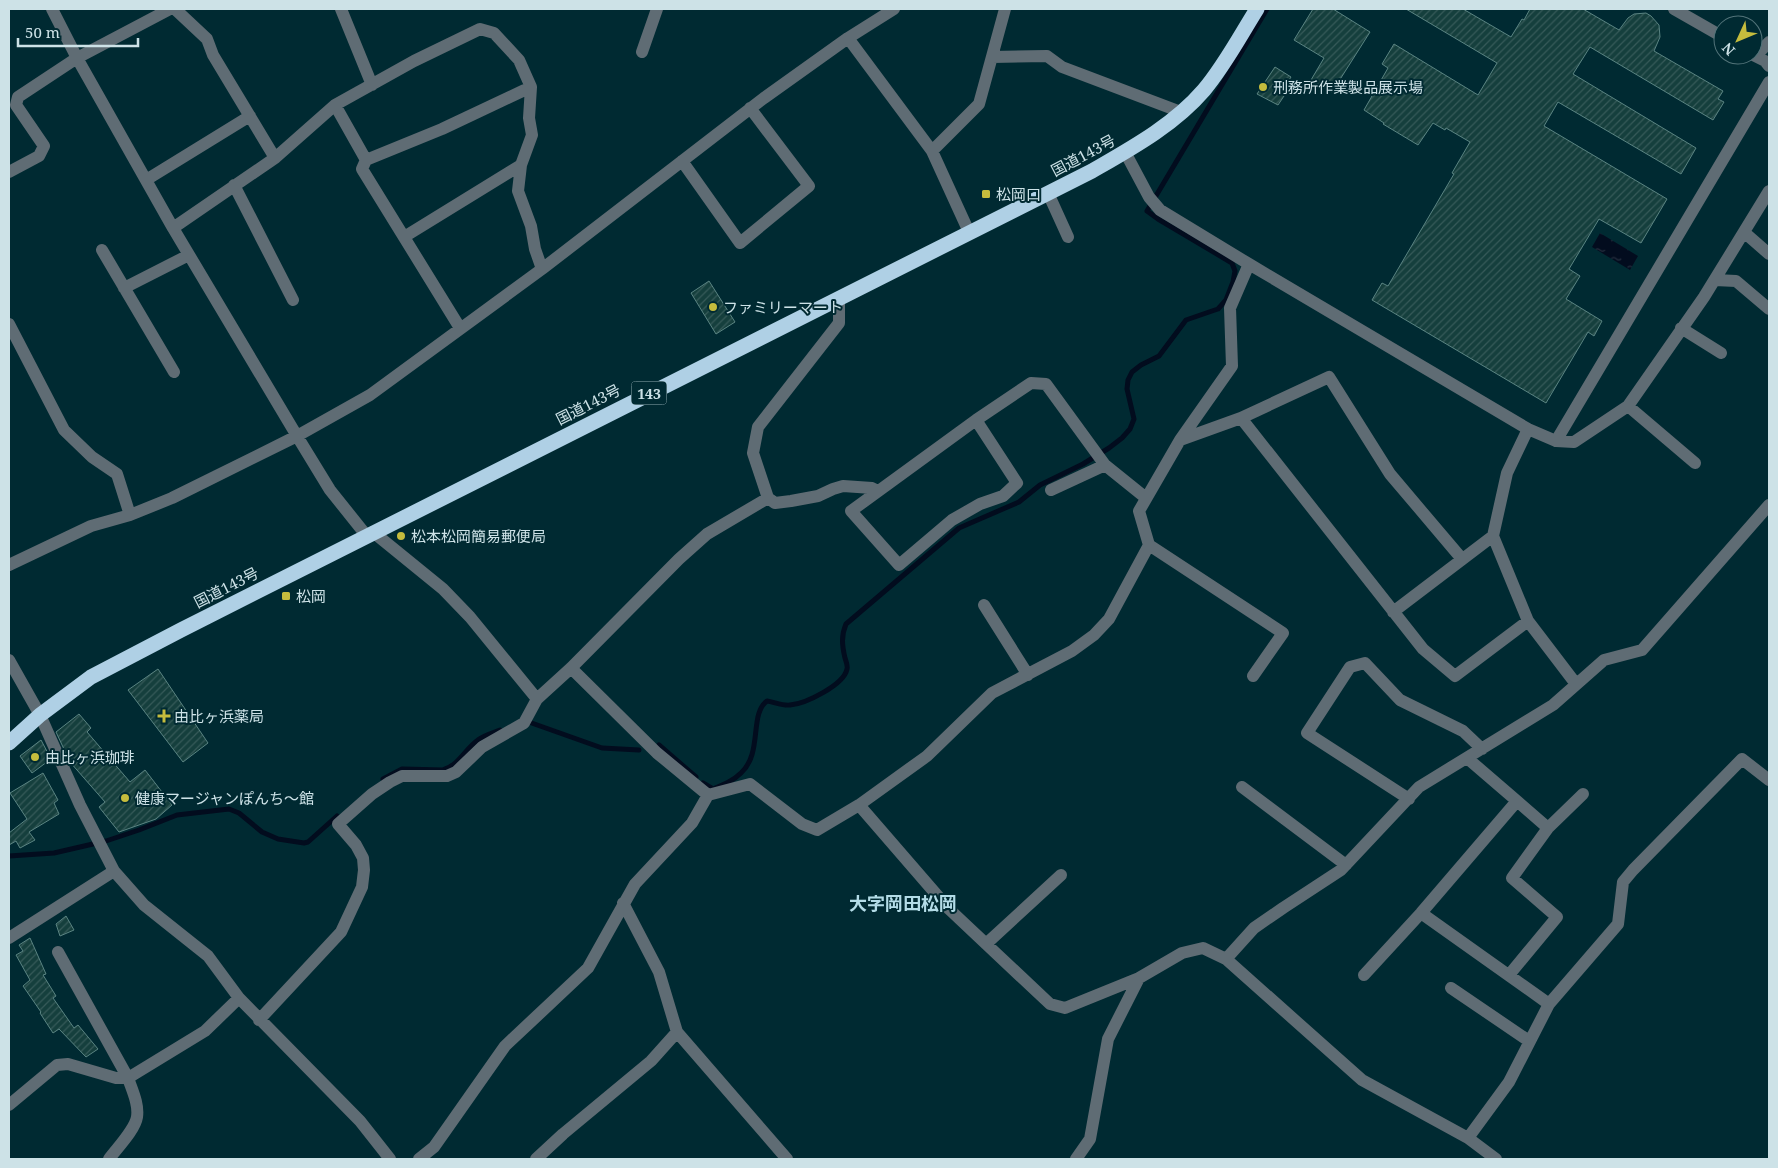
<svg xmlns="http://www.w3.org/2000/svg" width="1778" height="1168" font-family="'Noto Serif','Noto Sans JP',serif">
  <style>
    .water { fill: url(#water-ripples) }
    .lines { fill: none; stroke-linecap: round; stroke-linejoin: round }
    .stream { stroke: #020c1e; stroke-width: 5 }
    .building { fill: url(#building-hatch); stroke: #5a8482 }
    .minor { stroke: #5f6c74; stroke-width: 12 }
    .highway { stroke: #afd0e5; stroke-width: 15 }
    .poi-dot { fill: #c5bc3d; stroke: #002a32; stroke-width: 2 }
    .labels { text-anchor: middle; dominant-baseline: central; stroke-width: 4; stroke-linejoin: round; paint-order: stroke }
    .shield { fill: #002a32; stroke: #90abb1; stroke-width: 1 }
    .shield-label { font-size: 14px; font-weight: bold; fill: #cde2e7 }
    .poi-label { font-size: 15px; fill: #cde2e7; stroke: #002a32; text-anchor: start }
    .street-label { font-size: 15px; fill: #cde2e7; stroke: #002a32 }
    .quarter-label { font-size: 18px; font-weight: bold; fill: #b3dce7; stroke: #002a32 }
  </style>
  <defs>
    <pattern id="water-ripples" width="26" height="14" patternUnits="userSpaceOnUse" patternTransform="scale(1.25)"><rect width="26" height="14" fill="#020c1e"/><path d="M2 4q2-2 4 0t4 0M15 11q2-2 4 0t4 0" fill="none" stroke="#262f3f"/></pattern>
    <pattern id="building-hatch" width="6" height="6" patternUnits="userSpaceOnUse" patternTransform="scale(1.25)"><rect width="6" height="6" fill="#153f3d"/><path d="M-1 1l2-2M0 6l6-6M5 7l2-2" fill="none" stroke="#365a59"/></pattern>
  </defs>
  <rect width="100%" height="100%" fill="#002a32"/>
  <path class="water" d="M1600 233 1638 256 1630 270 1592 247Z"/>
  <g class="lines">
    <path class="stream" d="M526 721 602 748 639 750
      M659 745 696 777
      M383 779 402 769 443 770C459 765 465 749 478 740 484 735 493 733 500 730
      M703 783 713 789C723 785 733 781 741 773 763 753 749 714 767 701 774 702 783 706 790 705 805 704 844 685 847 669 848 666 846 661 845 658 842 645 841 636 846 624L959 528 1019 502 1040 485 1083 464 1109 448 1122 438 1130 429 1134 419 1127 389 1128 380 1132 372 1141 365 1159 356 1186 320 1212 311 1218 309 1226 300 1233 282 1235 271 1232 263 1158 219 1147 211 1267 9
      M9 856 54 853 106 841 139 830 177 815 229 809 239 813 262 832 278 839 304 843 308 842 337 816"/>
  </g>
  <path class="building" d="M1313 9H1333L1370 32 1339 81 1342 83 1335 94 1311 80 1324 58 1294 40Z
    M1406 9H1463L1511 37 1522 19 1524 20 1530 9H1583L1619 30 1628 18 1634 14 1646 13 1651 16 1659 25 1660 37 1654 51 1723 91 1718 99 1724 102 1713 120 1590 47 1573 74 1696 148 1681 174 1558 102 1544 126 1667 199 1641 243 1599 219 1569 269 1580 276 1566 299 1602 321 1594 336 1588 332 1546 403 1372 300 1382 283 1388 286 1454 174 1452 173 1470 142 1446 128 1445 130 1433 123 1418 145 1383 124 1384 123 1364 110 1388 68 1382 64 1394 44 1478 95 1497 63Z
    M1275 67 1291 77 1282 91 1286 93 1278 105 1257 94Z
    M709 281 735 322 716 334 691 293Z
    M158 669 208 743 183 762 128 690Z
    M79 714 91 728 87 732 130 782 145 770 172 805 156 819 119 832 99 807 105 802 70 762 56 732Z
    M41 740 51 759 32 773 20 756Z
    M43 773 58 800 54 803 59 814 29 832 35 840 20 848 16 841 9 845V833L27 819 10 793Z
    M66 916 74 930 60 936 56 924Z
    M30 938 46 974 43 975 56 996 53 998 74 1028 78 1025 98 1049 86 1057 59 1029 53 1033 40 1013 41 1012 23 986 30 980 16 955 23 951 19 945Z"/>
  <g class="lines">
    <path class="minor" d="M52 9 77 58 173 228 297 436 330 490 366 535
      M175 9 207 39 213 55 275 158
      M341 9 372 85
      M1674 9 1723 37
      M848 38 932 151
      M642 52 657 9
      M1753 55 1765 61 1769 66
      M1756 56 1769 42
      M992 57 1047 56 1062 67 1181 112
      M335 105 366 160 362 169 460 328
      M1125 152 1149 197 1160 210 1249 264 1528 429 1556 441 1574 442 1628 406 1704 297 1769 191
      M366 160 442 129 531 87
      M682 161 740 243 809 186 750 108
      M9 172 39 156 44 146 16 105 18 97 77 58 170 9
      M146 180 250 116
      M234 185 293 300
      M1048 193 1068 237
      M173 228 275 158 335 105 414 61 480 29 494 33 519 60 531 87 529 118 532 135 521 165 518 191 531 226 535 249 542 269
      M969 232 932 151 979 104 1005 9
      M1745 233 1769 254
      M404 237 521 165
      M102 250 174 372
      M1715 280 1736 281 1769 309
      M124 288 189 255
      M9 324 64 430 92 457 117 474 130 515
      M1681 328 1721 353
      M1628 406 1695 463
      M1241 418 1329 377 1390 474 1462 559
      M976 420 1017 483 1003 496 980 504 952 520 899 565 851 511 976 420 1031 383 1046 384 1105 465 1146 498
      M1528 429 1507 473 1493 536 1528 621 1576 684
      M1180 440 1241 418 1423 649 1455 676 1528 621
      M1556 441 1769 82
      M1051 490 1105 465
      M768 498 775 503 791 501 818 496 833 489 843 486 872 488 878 491
      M373 532 443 589 470 617 537 699
      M1149 545 1283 633 1253 676
      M9 565 91 526 130 515 172 498 297 436 370 395 542 269 764 98 848 38 894 9
      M984 605 1028 675
      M1393 612 1493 536
      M9 660 40 715 80 805 114 871 144 905 208 956 239 998 360 1121 390 1159
      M571 668 657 753 708 795
      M1242 787 1346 865
      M1409 799 1307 733 1350 667 1365 663 1400 700 1463 731 1482 749
      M859 805 949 909 1050 1004 1065 1008 1139 978 1182 953 1203 948 1226 959 1362 1080 1468 1138 1496 1159
      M1548 828 1583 794
      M623 903 659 972 677 1032 787 1159
      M1421 913 1549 1004
      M9 938 114 871
      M986 944 1061 875
      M1226 959 1254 928 1283 908 1341 870 1419 787 1553 705 1604 660 1642 650 1769 505
      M1364 975 1421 913 1517 801 1467 758
      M1509 975 1557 917 1512 878 1548 828 1517 801
      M1451 988 1529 1041
      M259 1020 341 932 362 887 364 870 363 858 356 845 338 824 372 794 390 782 402 776H447L456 772 482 747 524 723 537 699 571 668 679 559 707 534 768 498 753 453 758 427 839 323V298
      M9 1105 57 1065 68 1064 116 1078H128L58 952
      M1468 1138 1509 1082 1549 1004 1618 924 1623 882 1633 870 1742 759 1769 780
      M109 1159C117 1148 135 1130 137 1117 139 1104 132 1090 128 1078L205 1031 239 998
      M419 1159 434 1147 505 1046 588 968 635 884 692 823 708 795 750 784 802 824 817 830 859 805 927 756 992 693 1072 651 1094 635 1109 619 1149 545 1139 511 1180 440 1232 366 1230 308 1249 264
      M536 1159 563 1134 651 1061 677 1032
      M1076 1159 1090 1139 1108 1039 1139 978"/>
    <path class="highway" d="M9 743 40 715 91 677 181 630 1092 171C1132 148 1174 125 1204 90 1225 65 1240 36 1257 9"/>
  </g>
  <g class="poi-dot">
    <circle cx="1263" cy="87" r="5"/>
    <rect x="981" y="189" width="10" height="10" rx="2.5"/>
    <circle cx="713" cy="307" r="5"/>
    <circle cx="401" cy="536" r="5"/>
    <rect x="281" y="591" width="10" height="10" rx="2.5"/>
    <path d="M161.5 708.5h5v5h5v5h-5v5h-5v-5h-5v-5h5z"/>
    <circle cx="35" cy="757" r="5"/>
    <circle cx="125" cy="798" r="5"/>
  </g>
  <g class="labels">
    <rect class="shield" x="631.5" y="381.5" width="35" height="23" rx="4"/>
    <g class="shield-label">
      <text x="649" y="393">143</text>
    </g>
    <g class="poi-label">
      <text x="1273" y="87">刑務所作業製品展示場</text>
      <text x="996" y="194">松岡口</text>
      <text x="723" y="307">ファミリーマート</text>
      <text x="411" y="536">松本松岡簡易郵便局</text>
      <text x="296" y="596">松岡</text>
      <text x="174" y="716">由比ヶ浜薬局</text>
      <text x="45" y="757">由比ヶ浜珈琲</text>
      <text x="135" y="798">健康マージャンぽんち～館</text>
    </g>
    <g class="street-label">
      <text transform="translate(1083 155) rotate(-28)">国道143号</text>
      <text transform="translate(588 404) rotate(-27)">国道143号</text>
      <text transform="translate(226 587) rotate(-27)">国道143号</text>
    </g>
    <g class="quarter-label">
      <text x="903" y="903">大字岡田松岡</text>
    </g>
  </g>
  <rect width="1778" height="1168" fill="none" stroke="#cde2e7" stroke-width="20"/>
  <g transform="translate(1738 40) rotate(226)"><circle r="24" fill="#002a32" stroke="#52747a"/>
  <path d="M0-4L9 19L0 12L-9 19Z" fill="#c5bc3d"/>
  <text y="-8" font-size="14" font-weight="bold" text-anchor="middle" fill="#cde2e7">N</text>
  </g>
  <path d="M18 38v8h120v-8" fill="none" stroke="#cde2e7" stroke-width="2.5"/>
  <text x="25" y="38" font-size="15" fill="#cde2e7" stroke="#002a32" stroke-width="4" paint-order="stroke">50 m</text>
</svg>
